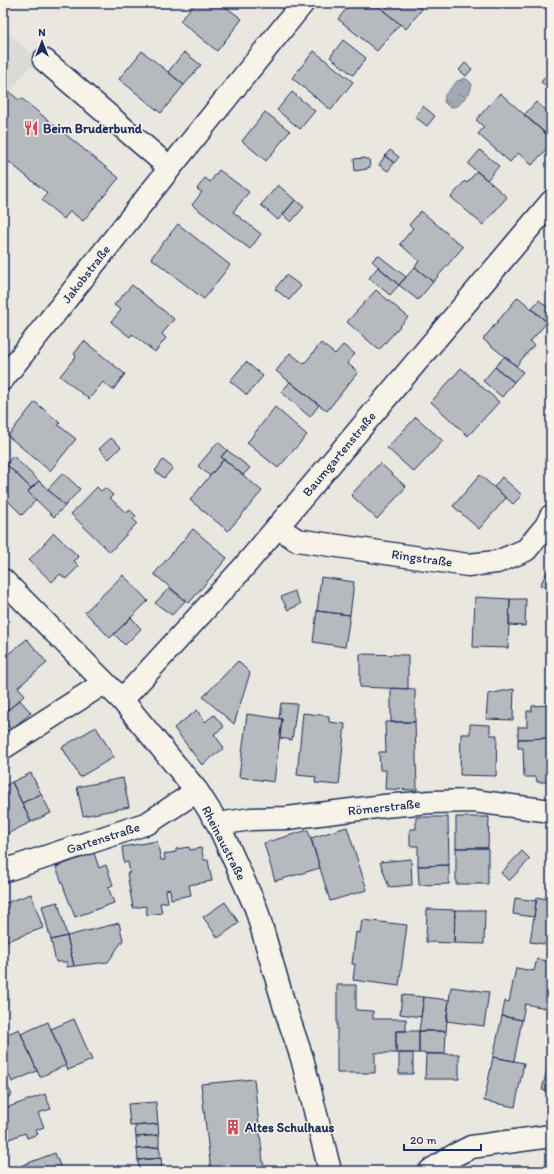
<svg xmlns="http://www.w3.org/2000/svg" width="554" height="1174" font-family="Itim,sans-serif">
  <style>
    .built { fill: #dadad6 }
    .water { fill: url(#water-ripples); stroke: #6d7892 }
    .building { fill: #b6babf; stroke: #1b2f5e }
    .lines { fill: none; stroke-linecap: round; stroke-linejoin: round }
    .minor-casing { stroke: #1b2f5e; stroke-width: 25 }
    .minor { stroke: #f7f3e8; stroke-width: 22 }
    .labels { text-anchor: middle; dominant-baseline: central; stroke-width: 3; stroke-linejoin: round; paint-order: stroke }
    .poi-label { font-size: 13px; font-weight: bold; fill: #1b2f5e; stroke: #f7f3e8; text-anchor: start }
    .street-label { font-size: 13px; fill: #1b2f5e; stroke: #f7f3e8 }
  </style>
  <defs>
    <pattern id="water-ripples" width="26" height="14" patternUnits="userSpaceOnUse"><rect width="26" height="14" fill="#a3a8b4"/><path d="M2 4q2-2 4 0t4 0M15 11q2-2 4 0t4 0" fill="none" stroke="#848996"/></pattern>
  </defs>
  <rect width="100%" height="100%" fill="#eae7e0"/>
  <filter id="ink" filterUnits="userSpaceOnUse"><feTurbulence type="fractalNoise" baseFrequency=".025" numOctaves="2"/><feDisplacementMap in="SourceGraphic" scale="8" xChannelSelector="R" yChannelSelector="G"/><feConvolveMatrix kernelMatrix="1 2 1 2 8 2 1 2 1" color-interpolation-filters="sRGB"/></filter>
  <g filter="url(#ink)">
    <path class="built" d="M3 29 37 58 3 100Z"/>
    <path class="water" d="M465 78 469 81 472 84 470 92 458 106 451 107 447 105 444 102 445 95 457 81Z"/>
    <path class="building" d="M195 3H220L242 19 217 51 180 21Z
      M351 3H374L400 24 377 51 338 19Z
      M391 3H414L422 9 406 29 384 11Z
      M343 40 366 58 353 75 330 57Z
      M142 51 184 85 161 113 119 79Z
      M314 51 353 82 331 110 292 78Z
      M184 52 201 65 184 85 168 72Z
      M465 63 472 69 466 76 459 70Z
      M551 70V91L541 82Z
      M9 92 19 100 21 98 119 178 83 221 70 211 64 219 42 200 47 193 3 157V99Z
      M292 92 315 111 300 129 277 110Z
      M500 93 551 138V144L532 165 518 153 510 162 478 134 484 127 476 120Z
      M536 102 551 114V129L546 134 524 115Z
      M423 106 435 116 427 126 415 117Z
      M265 112 290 131 266 161 242 141Z
      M390 150 399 157 394 163 385 156Z
      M480 150 499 166 487 180 468 164Z
      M385 156 394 163 388 171 379 165Z
      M365 158V159H369L370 167 367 168V169L355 171 354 159Z
      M219 170 249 192 233 212 261 234 250 249 192 205 202 192 197 189 205 178 210 182Z
      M477 171 507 197 483 225 451 197 465 181 467 183Z
      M278 185 295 200 278 220 261 205Z
      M295 200 304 207 291 222 283 215Z
      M421 211 463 247 433 282 415 267 419 261 400 244 413 228 409 225Z
      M178 224 230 265 204 299 151 258Z
      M378 255 406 277 399 285 372 261Z
      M551 256V267L546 262Z
      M378 267 399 285 390 295 369 278Z
      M415 267 433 282 418 300 399 285Z
      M286 275 301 286 289 300 275 289Z
      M132 285 174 319 162 334 166 338 155 352 132 334 130 337 111 322 121 310 114 305Z
      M376 290 408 317 379 350 347 322Z
      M518 297 547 322 530 342 534 345 516 366 483 339Z
      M539 300 551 310V325L531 309Z
      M84 341 125 374 113 390 103 382 89 399 60 376 76 356 74 354Z
      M321 343 335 354 343 345 355 354 347 363 358 372 327 411 276 371 290 353 304 364Z
      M505 356 523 372 514 382 495 367Z
      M246 362 263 376 247 395 230 381Z
      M495 367 514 382 502 397 483 381Z
      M461 368 499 402 468 436 431 402Z
      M290 382 319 405 310 417 281 392Z
      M35 402 60 423 58 425 76 439 50 471 8 436Z
      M275 407 307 435 278 468 247 443Z
      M416 417 443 441 414 472 387 448Z
      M111 438 121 447 109 459 99 449Z
      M218 442 227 450 221 457 224 459 210 476 198 466Z
      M227 450 250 468 243 475 221 457Z
      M13 456 39 481 31 488 6 464Z
      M224 459 262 491 228 531 190 500Z
      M163 460 173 468 164 478 155 471Z
      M3 462H4L31 488 28 492 36 500 22 515 5 498 3 501Z
      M380 463 406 487 377 519 351 495Z
      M63 473 80 489 65 506 48 489Z
      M480 475 506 498 479 529 453 506Z
      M502 477 522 495 513 504 494 487Z
      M39 481 65 506 54 517 28 492Z
      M97 487 101 491 105 488 113 495 110 498 126 513 130 510 136 516 133 519 137 523 110 552 71 514Z
      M193 529 227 558 189 603 154 574Z
      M54 533 79 557 74 561 79 566 66 579 60 574 52 582 29 560Z
      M551 565V590L540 585Z
      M123 575 148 601 110 638 85 612Z
      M321 577 354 582 350 615 317 611Z
      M169 588 185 601 172 615 155 603Z
      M294 591 301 604 288 610 281 597Z
      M475 597 510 599 508 648 473 647Z
      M510 599H526L525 626 509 625Z
      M317 611 350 615 345 647 313 642Z
      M131 617 141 629 125 645 114 634Z
      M27 639 47 663 18 687 25 695 8 710 3 703V658Z
      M360 654 408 655V689L360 687Z
      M238 661 250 673 234 724 203 697Z
      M391 688 415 689V722H391Z
      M514 689 513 720 486 719 488 694Z
      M20 700 31 713 11 729 3 720V708L5 706 8 710Z
      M281 703 297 704 292 740 280 738 282 719 279 718Z
      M551 705V738L518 739V727H527V711H532V706Z
      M197 710 205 722 214 715 224 727 214 734 224 748 202 765 174 728Z
      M303 713 329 716V722L345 724 339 785 315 783 316 777 297 775Z
      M247 714 282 719 274 782 239 777Z
      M385 722H415L417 790 385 789 386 770H380L379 752H386Z
      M470 724 490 725V735H497L496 776 460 775 461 734H470Z
      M96 727 114 757 80 777 62 747Z
      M551 738V779H548V782H537L536 777H524L523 748H518V739Z
      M31 773 41 794 22 803 12 782Z
      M123 778 129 807 83 816 77 787Z
      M12 782 31 822 3 836V787Z
      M41 794 51 813 31 822 22 803Z
      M416 817H448L449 865 418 866V846H410V829H416Z
      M456 817H489L488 848H456Z
      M347 827 367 890 330 901 311 838Z
      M308 830 320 868 275 881 264 843Z
      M157 841 161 860H165L164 854 176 852V849L189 847 190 850 201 848 204 860H208L212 881 189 885 191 895 171 899 170 889 166 890 168 902 160 903 162 913 147 915 146 906 133 908 127 873H130L128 862 124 863 122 847Z
      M456 848H488V884H456Z
      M522 851 530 859 509 881 501 873Z
      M94 853 99 868 106 865 113 885 108 887 114 903 75 917 56 867Z
      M411 859 412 885 389 887 380 862Z
      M449 865V884L419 885 418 866Z
      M31 894 43 928 7 941 3 929V904Z
      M537 897 551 900V945L530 942Z
      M515 898 536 901 534 917 513 914Z
      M58 902 67 936 51 940 42 906Z
      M225 902 239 923 218 938 203 917Z
      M427 909 455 910 454 943 426 942Z
      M455 910H485L484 944 454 943Z
      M362 920 407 925 399 986 353 980 355 964H352L356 932 360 933Z
      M119 923 123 940 108 962 74 966 67 936Z
      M67 936 74 966 67 967V962H56L51 940Z
      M537 959 551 962V1009L525 1004 522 1020 502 1016 505 1001 509 1002 516 968 534 971Z
      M337 985H356V1010L373 1011V1019H406V1031H396V1053H375V1073H337Z
      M451 987 489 992 484 1026 446 1021Z
      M3 993 8 995 3 1004Z
      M402 995 424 997 421 1017 400 1014Z
      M424 997 449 1000 446 1031H419Z
      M502 1016 522 1020 514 1061 493 1057Z
      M74 1019 92 1060 68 1070 51 1029Z
      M48 1022 66 1065 40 1077 21 1034Z
      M19 1029 37 1071 12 1082 3 1061V1036Z
      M396 1031H419V1053H396Z
      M419 1031H446L445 1054 419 1053Z
      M399 1053H413V1074H399Z
      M426 1054H459V1079H425Z
      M493 1057 524 1063 515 1107 484 1101Z
      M550 1057H551V1093L542 1090Z
      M254 1079 264 1171H211L201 1084Z
      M7 1085 12 1095 3 1100V1087Z
      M45 1094 51 1109 38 1113 44 1127 36 1130 38 1134 27 1138 25 1133 9 1139 3 1123V1109Z
      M156 1102 158 1124 130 1126 128 1104Z
      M158 1124 159 1135 136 1137 135 1126Z
      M159 1135V1147L137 1149 136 1137Z
      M159 1147 161 1158 138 1160 137 1149Z
      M55 1153 62 1171H22L20 1166Z
      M161 1158 162 1170 139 1171 138 1160Z
      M485 1168H500L502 1171H487Z
      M526 1169H551V1171H526Z"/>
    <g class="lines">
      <g class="minor-casing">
        <path id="minor" d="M44 60 170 168
          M3 379 170 168 303 3
          M277 527 297 540 468 565 497 562 526 550 546 526 551 516
          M3 580 122 700 197 791 218 824 256 908 285 1008 302 1058 330 1171
          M122 700 242 569 551 202
          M3 748 104 683
          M218 824 251 819 287 818 384 806 430 802 474 801 551 811
          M3 871 148 823 197 791
          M430 1171 453 1156 471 1147 551 1136"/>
      </g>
      <use href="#minor" class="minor"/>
    </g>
  </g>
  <defs>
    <g id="restaurant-bare" transform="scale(1.2)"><path d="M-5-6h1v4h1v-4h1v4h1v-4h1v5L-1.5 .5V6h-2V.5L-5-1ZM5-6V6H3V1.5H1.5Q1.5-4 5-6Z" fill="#d1495b" stroke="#f7f3e8" stroke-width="2.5" paint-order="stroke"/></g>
    <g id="building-bare" transform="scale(1.2)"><path d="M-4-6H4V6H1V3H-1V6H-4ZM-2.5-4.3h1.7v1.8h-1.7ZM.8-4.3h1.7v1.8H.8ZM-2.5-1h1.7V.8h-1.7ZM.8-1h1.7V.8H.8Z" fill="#d1495b" stroke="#f7f3e8" stroke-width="2.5" paint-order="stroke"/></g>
  </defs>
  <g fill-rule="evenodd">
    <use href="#restaurant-bare" x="31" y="128"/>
    <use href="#building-bare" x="233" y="1127"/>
  </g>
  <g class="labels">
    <g class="poi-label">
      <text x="43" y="128">Beim Bruderbund</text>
      <text x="245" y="1127">Altes Schulhaus</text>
    </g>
    <g class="street-label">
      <text transform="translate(86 274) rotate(-52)">Jakobstraße</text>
      <text transform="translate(339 454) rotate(-50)">Baumgartenstraße</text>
      <text transform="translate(422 558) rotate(8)">Ringstraße</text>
      <text transform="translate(384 807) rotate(-6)">Römerstraße</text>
      <text transform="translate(103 838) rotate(-18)">Gartenstraße</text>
      <text transform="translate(224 843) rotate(63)">Rheinaustraße</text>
    </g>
  </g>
  <rect width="554" height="1174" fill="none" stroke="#f7f3e8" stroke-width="16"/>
  <rect x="8" y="8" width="538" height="1158" fill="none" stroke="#1b2f5e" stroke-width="1.5" filter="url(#ink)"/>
  <g transform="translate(42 42)" stroke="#f7f3e8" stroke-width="3" paint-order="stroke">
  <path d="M0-3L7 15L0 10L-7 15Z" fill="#1b2f5e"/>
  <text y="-6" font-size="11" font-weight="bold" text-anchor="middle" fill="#1b2f5e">N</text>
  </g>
  <path d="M404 1144v6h77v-6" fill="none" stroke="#1b2f5e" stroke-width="2"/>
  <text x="410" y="1144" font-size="12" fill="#1b2f5e" stroke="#f7f3e8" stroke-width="3" paint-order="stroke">20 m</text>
</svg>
